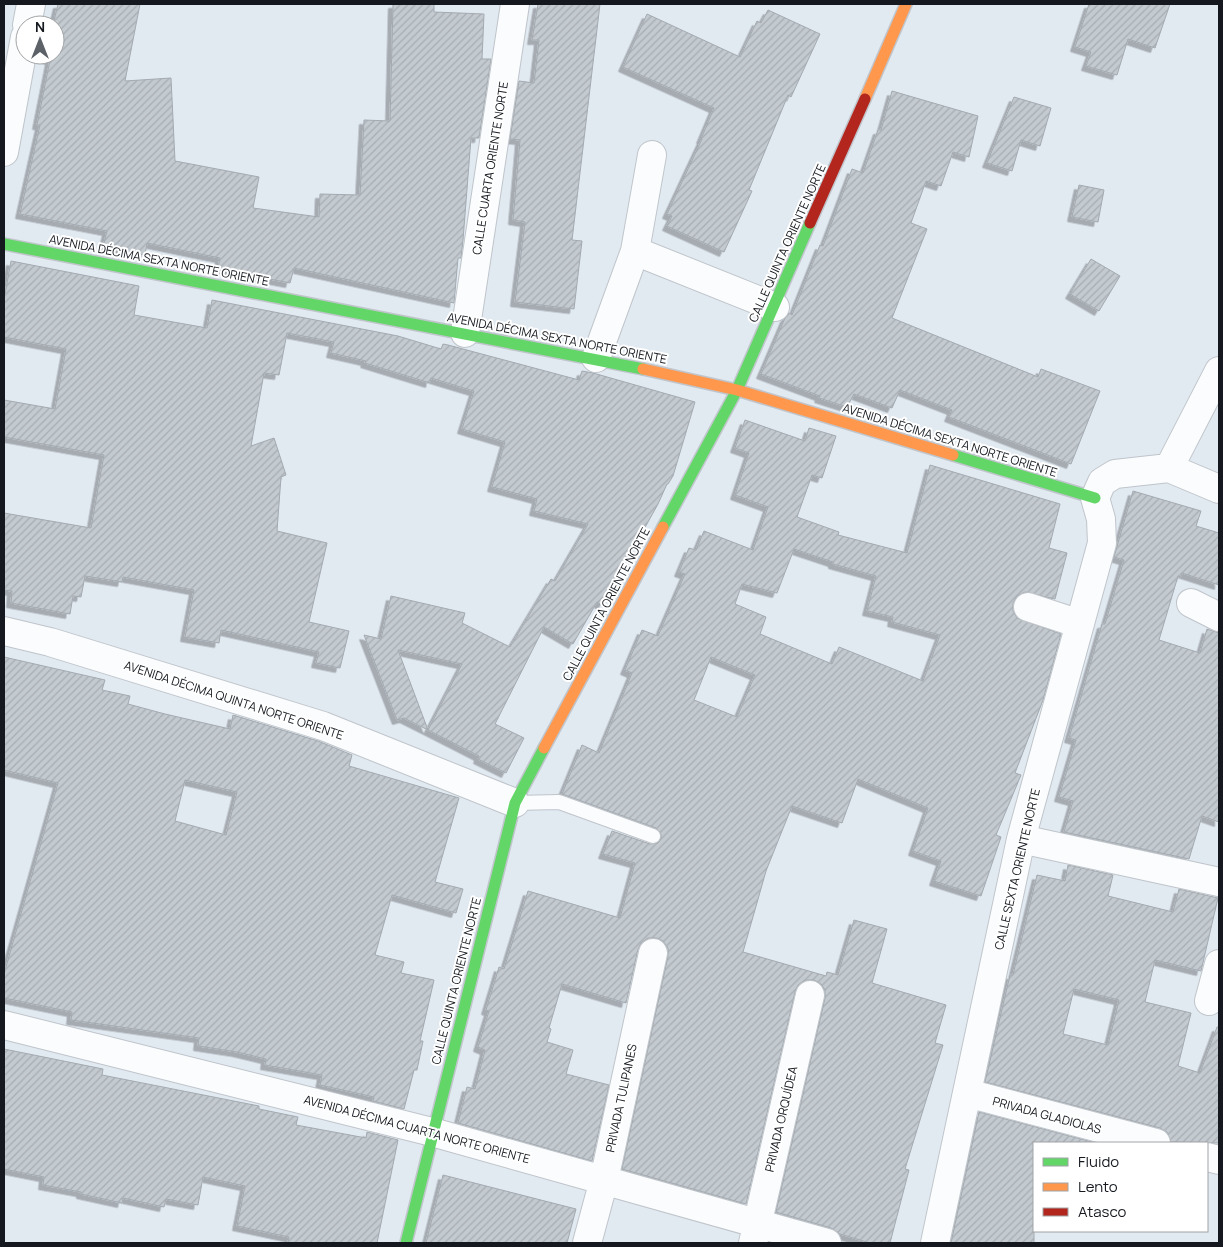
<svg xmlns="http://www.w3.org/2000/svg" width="1223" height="1247" font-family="Manrope,sans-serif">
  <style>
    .building { fill: url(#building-hatch); stroke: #a3aab0; fill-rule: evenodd; filter: url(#shadow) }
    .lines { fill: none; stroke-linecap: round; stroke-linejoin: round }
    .lane-casing { stroke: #c0c5cb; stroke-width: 16 }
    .street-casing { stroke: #c0c5cb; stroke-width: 30 }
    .fast-casing { stroke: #c0c5cb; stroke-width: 14 }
    .slow-casing { stroke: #c0c5cb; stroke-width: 14 }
    .jam-casing { stroke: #c0c5cb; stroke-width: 14 }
    .lane { stroke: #fafcfd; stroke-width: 14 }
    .street { stroke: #fafcfd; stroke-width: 28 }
    .fast { stroke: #63d668; stroke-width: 11 }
    .slow { stroke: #ff974d; stroke-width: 11 }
    .jam { stroke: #b3261e; stroke-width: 11 }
    .labels { text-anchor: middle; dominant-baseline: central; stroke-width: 4; stroke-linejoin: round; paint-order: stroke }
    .street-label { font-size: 12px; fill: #15191f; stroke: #fff }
  </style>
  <defs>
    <pattern id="building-hatch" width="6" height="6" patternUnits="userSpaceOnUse" patternTransform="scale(1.25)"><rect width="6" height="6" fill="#c3cad0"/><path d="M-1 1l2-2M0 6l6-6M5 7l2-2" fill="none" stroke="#a7adb2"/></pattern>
    <filter id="shadow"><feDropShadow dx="-4.5" dy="4.5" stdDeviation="0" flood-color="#0004"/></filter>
  </defs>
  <rect width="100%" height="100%" fill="#e1e9f1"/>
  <path class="building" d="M58 4H140L125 81 171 78 175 161 259 177 253 208 319 217 320 194 360 195 364 120 390 121 393 4H434V12L484 14 482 59H491L479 138H471L463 240 461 258H458L454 303 294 268 290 283 218 269 220 258 147 243 145 255 103 247 107 231 20 214 40 125H37L50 60 47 59V55H55L53 25Z
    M538 4H600L572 240 582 241 574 309 515 302 525 222 513 220 520 140 510 139 519 81 534 83 539 40H532Z
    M1089 4H1170L1155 48 1128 39 1117 75 1086 66 1091 52 1075 47Z
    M768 10 820 34 791 97 788 95 749 190 752 191 724 252 667 226 672 216 667 214 702 139H701L714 108 623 67 647 14 740 57 757 21 761 23Z
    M892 91 978 116 969 157 953 152 941 186 926 181 911 223 927 229 892 318 1038 377 1041 369 1100 391 1071 464 949 417 952 410 900 390 892 408 854 394 847 407 819 398 820 396 761 374 785 318 789 313 792 315 820 245 823 246 852 169 863 173 878 130H881Z
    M1014 97 1051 108 1040 146 1021 140 1012 171 987 163Z
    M1079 185 1104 190 1098 222 1072 217Z
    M1091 259 1120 276 1099 311 1070 294Z
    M11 261 139 286 134 315 207 328 212 300 398 336 441 349 443 344 448 345 579 380 582 371 593 373 695 402 673 476 668 484H667L658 504 602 605 597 602 573 644 544 627 495 724 524 738 506 773 478 759 479 756 428 730 462 664 398 650 428 730 404 718 397 720 364 635 381 639 391 596 465 613 462 623 510 647 551 579 555 581 588 524 534 511 537 499 492 487 505 442 462 429 474 391 431 378 430 383 365 363 366 361 331 353 334 342 287 333 279 375 264 373 251 446 274 438 286 475 281 477 277 531 327 543 309 622 349 631 340 668 316 663 319 652 221 630 219 643 185 637 194 590 123 577 122 582 85 576 81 597 73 596 70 614 11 603 12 591 4 590V513L91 528 104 455 4 437V400L55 409 66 349 4 337V300Z
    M745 420 805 441 809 428 836 436 822 478 812 475 797 517 839 532 838 535 907 553 930 465 1060 504 1049 548 1067 553 1055 599 1025 592 1017 596 1013 603V611L1017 618 1061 634 1043 700 1015 773 1021 775 996 835 1001 837 981 896 934 881 941 861 913 851 928 808 858 779 842 823 792 806 766 871 743 952 826 976 827 972 838 975 854 920 887 929 872 983 946 1005 935 1043 943 1045 905 1169 909 1170 890 1243H870L840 1234 831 1228 776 1212 825 998V990L821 984 814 980H805L798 985 795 992 746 1204 622 1169 668 956V948L663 941 657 938H648L641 943 638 949 626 1003 562 984 549 1028 551 1029 547 1042 573 1050 566 1074 609 1085 592 1161 458 1123 467 1087 475 1089 485 1050 478 1047 489 1011 486 1010 499 967 504 969 528 891 620 918 635 863 603 854 612 831 650 844 658 843 661 839V834L656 828 562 794 582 745 599 753 632 673 625 670 642 630 658 636 685 574 679 572 689 548 696 550 704 531 753 550 768 507 735 495 749 453 735 448ZM794 549 833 562V564L876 576 867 611 893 617 892 622 940 635 923 681 839 647 832 664 760 634 766 617 735 604 742 584 777 593ZM711 657 755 675 737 717 694 700Z
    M1133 491 1201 511 1196 526 1219 533V585L1182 573 1181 577 1178 576 1159 640 1200 653 1207 629 1219 633V822L1202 816 1189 859 1064 832 1073 801 1059 797 1076 740 1069 738 1102 624H1105L1124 560 1114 557Z
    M4 657 105 680 102 690 130 696 128 704 165 714 230 729 233 715 318 741 352 755 349 766 459 798 435 882 463 889 456 913 392 895 375 955 404 962 401 973 434 980 420 1041H423L417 1070H414L404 1109 373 1101 374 1097 320 1085 322 1075 265 1065 266 1059 237 1052 198 1046 199 1038 71 1020 72 1012 4 998V974L58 783 4 770ZM185 780 237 792 226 835 175 821Z
    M1068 865 1113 875 1108 896 1173 912 1179 889 1218 898 1201 971 1155 960 1145 1002 1191 1013 1178 1066 1200 1073 1217 1027H1219V1143L1171 1142 1167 1132 1160 1128 985 1082 1010 975H1013L1037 875 1065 881ZM1074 989 1119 1000 1108 1045 1063 1034Z
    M4 1049 103 1069 102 1075 259 1106V1109L298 1117 296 1125 366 1138 367 1132 398 1140 377 1243H288L289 1237 237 1226 245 1186 203 1177 198 1205 166 1199 164 1207 123 1198 122 1203 81 1194V1192L43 1185 44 1177 4 1169Z
    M979 1112 1096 1143H1034V1243H951Z
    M443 1175 576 1209 567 1243H426Z"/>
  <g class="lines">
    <g class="lane-casing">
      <path id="lane" d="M515 803 559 802 653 836"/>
    </g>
    <g class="street-casing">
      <path id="street" d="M27 25 31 4
        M4 152 25 37
        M652 155 635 251 775 307
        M465 333 515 4
        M596 358 635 251
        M1169 468 1219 371
        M1191 603 1219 617
        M1028 607 1080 624
        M4 631 50 642 323 726 515 803
        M1021 839 1219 882
        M1209 1001 1219 964
        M4 1025 432 1132 827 1243
        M967 1093 1156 1143
        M1207 1157 1219 1160
        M587 1243 604 1180 653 953
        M753 1243 810 995
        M935 1243 1021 839 1102 543 1101 519 1095 498 1102 482 1115 474 1169 468 1219 489"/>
    </g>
    <g class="fast-casing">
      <path id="fast" d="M4 244 643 369
        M953 455 1095 498
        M663 527 737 390 810 223
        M406 1243 515 803 544 748"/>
    </g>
    <g class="slow-casing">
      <path id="slow" d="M865 99 906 4
        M643 369 737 390 953 455
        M544 748 663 527"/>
    </g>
    <g class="jam-casing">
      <path id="jam" d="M810 223 865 99"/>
    </g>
    <use href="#lane" class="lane"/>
    <use href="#street" class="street"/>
    <use href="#fast" class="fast"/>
    <use href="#slow" class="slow"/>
    <use href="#jam" class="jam"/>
  </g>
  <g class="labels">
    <g class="street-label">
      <text transform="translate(490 168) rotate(-81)">CALLE CUARTA ORIENTE NORTE</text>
      <text transform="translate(787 243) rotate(-66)">CALLE QUINTA ORIENTE NORTE</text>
      <text transform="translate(159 260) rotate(11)">AVENIDA DÉCIMA SEXTA NORTE ORIENTE</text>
      <text transform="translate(557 338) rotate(11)">AVENIDA DÉCIMA SEXTA NORTE ORIENTE</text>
      <text transform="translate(950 440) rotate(17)">AVENIDA DÉCIMA SEXTA NORTE ORIENTE</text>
      <text transform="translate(606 604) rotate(-62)">CALLE QUINTA ORIENTE NORTE</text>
      <text transform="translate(234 700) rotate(18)">AVENIDA DÉCIMA QUINTA NORTE ORIENTE</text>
      <text transform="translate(1017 869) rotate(-77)">CALLE SEXTA ORIENTE NORTE</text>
      <text transform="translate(456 981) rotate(-76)">CALLE QUINTA ORIENTE NORTE</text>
      <text transform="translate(621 1098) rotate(-78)">PRIVADA TULIPANES</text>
      <text transform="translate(1047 1115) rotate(15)">PRIVADA GLADIOLAS</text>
      <text transform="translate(781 1119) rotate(-77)">PRIVADA ORQUÍDEA</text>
      <text transform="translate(417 1129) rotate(15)">AVENIDA DÉCIMA CUARTA NORTE ORIENTE</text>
    </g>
  </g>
  <rect width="1223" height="1247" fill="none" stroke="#15191f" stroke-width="10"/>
  <rect x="1033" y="1142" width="175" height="90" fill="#ffffff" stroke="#a1a3a5"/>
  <rect x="1043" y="1158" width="25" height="8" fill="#63d668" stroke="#a1a3a5"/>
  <text x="1078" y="1167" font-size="15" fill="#15191f">Fluido</text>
  <rect x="1043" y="1183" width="25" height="8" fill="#ff974d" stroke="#a1a3a5"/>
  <text x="1078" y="1192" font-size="15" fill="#15191f">Lento</text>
  <rect x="1043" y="1208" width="25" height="8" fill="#b3261e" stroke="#a1a3a5"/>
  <text x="1078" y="1217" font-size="15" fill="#15191f">Atasco</text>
  <g transform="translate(40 40)"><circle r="24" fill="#ffffff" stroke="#a1a3a5"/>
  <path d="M0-4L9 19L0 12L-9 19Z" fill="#5c6268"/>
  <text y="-8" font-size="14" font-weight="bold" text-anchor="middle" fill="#15191f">N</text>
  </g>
</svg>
